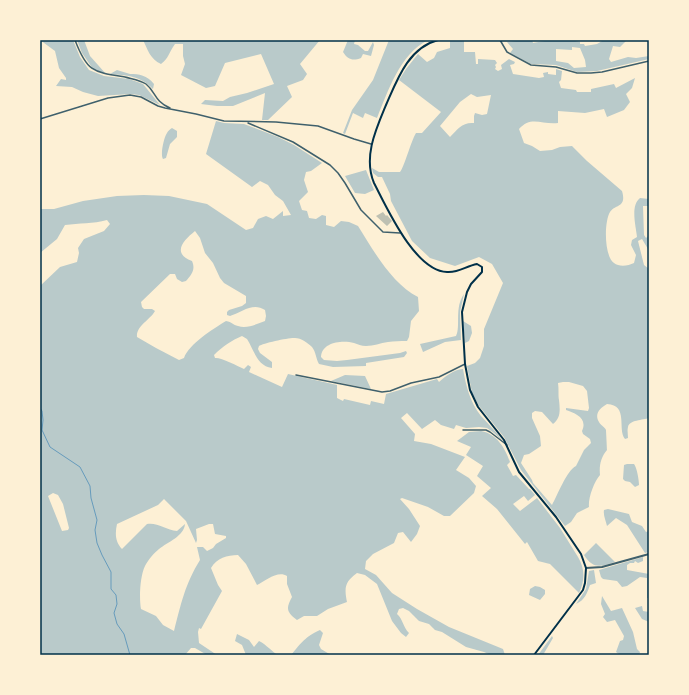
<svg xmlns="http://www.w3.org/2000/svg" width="689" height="695" font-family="Lato,sans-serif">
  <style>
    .green { fill: #b9caca; fill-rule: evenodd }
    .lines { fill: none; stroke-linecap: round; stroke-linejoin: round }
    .stream { stroke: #669bbc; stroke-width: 1 }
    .building { fill: #bec0b2 }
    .minor { stroke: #3f606c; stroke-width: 1.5 }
    .tertiary { stroke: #3f606c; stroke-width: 2 }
    .secondary { stroke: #003049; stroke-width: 2 }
    .neatline { fill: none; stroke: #003049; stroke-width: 1.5 }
  </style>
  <rect width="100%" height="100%" fill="#fdf0d5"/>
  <path class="green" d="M40 40H73L80 57 89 70 104 76 129 79 143 84 160 105 139 95 131 94 98 96 83 92 72 87 56 86 61 79 66 80V78L59 68 55 51Z
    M77 40H84L90 56 106 74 93 69 82 53Z
    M143 40H320L300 64 307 74 303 80 287 86 292 97 268 120H262L265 93 233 106H217L201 104 205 100 223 101 230 97 247 93 274 84 261 54 225 63 215 86 206 88 181 75 185 64 183 56V44H175C169 52 169 58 161 64 150 59 148 50 143 40Z
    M348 40H355L354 44 358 45 365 51H368L373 42 374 45 371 56 363 54 361 58C353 61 348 60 343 52Z
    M389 40H428C400 54 388 91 377 118L365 113 363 118 353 113 345 134 343 133 352 110 373 80Z
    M450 40H464V52H475L476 64H478V59L495 60 497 63 495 65 496 67 495 69 498 71 502 69 501 65 509 59 515 62 514 64 510 65 513 74 539 78 544 77 543 73 548 72V74L556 75V69L562 71 561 80 559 82 561 88 576 90 577 92H591V89L614 84 616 88 635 78 632 88 626 94 630 102 624 110 607 117 604 109 585 113 558 111V123C542 125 531 115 519 129L524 143 532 146 540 151 552 150 560 147 572 146 587 161 622 191C627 208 615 204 610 212 604 222 604 256 614 263 619 267 628 266 634 263L636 255 631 245 632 240 637 237C636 226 630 206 640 198L649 199V206H643L644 235 646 238 649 235V248L648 249 642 239 638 241 644 265 649 269V418C643 420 629 420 628 427 627 431 628 434 628 438L625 439C617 429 629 405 607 404 600 408 594 414 599 422 600 425 605 427 606 430 606 431 607 447 607 450 601 457 599 465 600 475 594 482 588 498 589 507L577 513 571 522 565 526 521 470 504 437 479 406 472 393 467 366 475 363 480 358 484 346V329L503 283 492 264 479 257 455 266 430 258 412 241 391 201 390 194 382 177H378L373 173 372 168 379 172H400C404 168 411 141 416 133H422L441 112 399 80 406 69 418 54 427 62 434 58 437 52 450 48ZM471 94 477 97 491 95 487 114 482 115 475 113 474 116V123C462 122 458 129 450 137L440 126 460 102ZM563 382H569L583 386 587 391 589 408 588 411 566 408V410C575 413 588 418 582 431L583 434 590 439 591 443 584 450 576 466C567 470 557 496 552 505L533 483 532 480 521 463 524 455 529 454 541 446 540 436 532 418V413L535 411 542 412 553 424C561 418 560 410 559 400 558 395 559 389 558 383Z
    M524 40H532L533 43C548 40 564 38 580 42V44H584L585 46 597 44 604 40H627L620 47 613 46 609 59 611 62 628 57 636 58 649 56V59L597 71 577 72 556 65 531 64 510 53 513 49 507 42ZM572 47 580 48 585 60 586 67 574 68 568 63 556 61V49L572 50Z
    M117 70C121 71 126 73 130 74 139 74 147 75 154 84L153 89C141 76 126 75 110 74Z
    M216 121 224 123 244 124 278 137 294 145 322 163 311 171 306 172 304 180 308 192 299 201 302 210 307 211 309 218 316 219 322 215 326 216V225L334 227 341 221 349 222 358 226C373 250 392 284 418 297L419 311 411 321 409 337 407 341C400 341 394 341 388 342 380 343 374 346 366 346 361 346 358 344 354 343 342 340 322 342 321 357L324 360 337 361 347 360 400 353 406 351 407 353 404 357 366 363V366L333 367 319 364C316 359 316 352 312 347 308 343 301 338 295 338 291 337 263 343 259 346L258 349 260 353 272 362V368C257 366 254 350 247 339L242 336C232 340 222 347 214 355L215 358C220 357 238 366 244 369L248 365 251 367 249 372 282 387 288 374 337 385V398L343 401 344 399 370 405 371 401 384 404 386 394 437 379 439 382C446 376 453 370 463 369 466 386 470 402 481 416 488 424 496 431 502 440L494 433 487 428 479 427 466 428 456 425 454 429 441 425 435 420 422 429 407 413 401 418 415 434 414 441 431 444 465 457 456 470 469 478 476 486 474 493 450 516H444L428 507 402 498 400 499 409 509 420 526 417 534 411 542 403 532 398 533 394 543 373 554 366 561 365 569 376 575 392 593 417 609 449 627 503 649 505 655H491L484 652 466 647 442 632 435 630 429 624 419 621 409 611 403 608 399 609 397 614C403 619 403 627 409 633L406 637 401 633 392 621 377 584 365 575 357 573C345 582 344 587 347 602L328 609 317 616H304L297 620C286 612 286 608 292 597L287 584V576C278 570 265 581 257 585L246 564 238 555C227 555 217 558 211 568L218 585 222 591 201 629 199 628 198 632 199 643 217 655H207L195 648H191L185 655H41L40 651V286L60 267 77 262 79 253 78 248 84 239 104 231 110 224 107 220C93 224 79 223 65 225L57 239 40 253V209H54L83 201 117 196 144 195 169 196 207 204 246 230 253 228 258 219 266 216 273 219 283 211V216L291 215 283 201 275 195 268 185 260 181 252 187 206 154ZM195 231 200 238 205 253 213 263 220 278 224 283 246 296V303L242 306 229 310 227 312V315L230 316C242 312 253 302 265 310L266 316 265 321C257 324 247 329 238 326 233 325 232 322 226 321 213 329 189 344 184 358L179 360 156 348 137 337C136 326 150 320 155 311L152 309H144L142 307 141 302 170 274H175L177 279 182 282 186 281C191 275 196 270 192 261 171 253 184 240 195 231ZM53 493 58 495 63 504 69 528 68 530 62 531 48 496ZM164 499 186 521 196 543 197 540 196 529 209 524H213L215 534 226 536V538L216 544 213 548 207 551 203 547H197L200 560C185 584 181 604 174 631L163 625 156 616 141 609C139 598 140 576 145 566 148 560 154 553 159 549 168 542 184 536 185 524L177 531C166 530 157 522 147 524L122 549C115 542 115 533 117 524L158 505Z
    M172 128 177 131V137L170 144 166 158 163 159C160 155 164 137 167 133 168 131 170 129 172 128Z
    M366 170 374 190 365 194 355 193 345 176Z
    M464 294 460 312 461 340 445 342 423 352 420 344 456 336C461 326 454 308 464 294Z
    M463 321 471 326 472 333 469 341 465 343Z
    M345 375 365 376 371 389 331 381Z
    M481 431C497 434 505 448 510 462L507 465 513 476 516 475 529 489H530L535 495 528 501 524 496 513 504 520 511 537 498 560 528 578 557C585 568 585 581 579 593L550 564 538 561 527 542 525 544 497 509 482 496 491 488 477 476 483 466 466 455 471 447 457 441 469 432Z
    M627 464H634C637 468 639 480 639 485L635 487 630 482 625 481 623 479 624 465Z
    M608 509 629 514 632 522 642 526 646 532 649 531V552L645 553 627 525 616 518 607 526C606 521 603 515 604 510Z
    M596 543 615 562C600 567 593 569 584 555Z
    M643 557V561L638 563 635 561 634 563H630L627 565V570L649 574V598H647V578L640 577 627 586 622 587 617 581 603 579 601 577 599 570Z
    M594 570 596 583 590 585C587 593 585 600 576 604L586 589 589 571Z
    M535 586 540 587 545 590V594L540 600 529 595 530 589Z
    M602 596 611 611 622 608 633 632 637 649 640 652 639 655H619V654L616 652 620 641 623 640 624 636 615 620 607 622 603 617 605 614 601 604Z
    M642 606 643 611 649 612V622L642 619 635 608Z
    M320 630 323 633 319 645 321 649 331 655H291C302 642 305 637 320 630Z
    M237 634 249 640 254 647 259 641C267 645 271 651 278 655H246L242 645 235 641Z
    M552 636 553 638 543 655H538Z"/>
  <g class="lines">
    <path class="stream" d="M40 408 42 411 43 420 42 430 50 447 80 467 90 486 91 498 97 520 95 530 97 543 102 555 111 572V589L116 595 117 604 114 613 117 624 124 634 130 655"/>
  </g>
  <path class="building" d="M383 212 386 216 387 215 392 221 387 226 376 216Z"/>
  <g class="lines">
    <path class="minor" d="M75 40C87 72 93 72 125 77 132 79 140 80 146 84 156 92 154 101 170 108
      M500 40 507 52 531 65 556 67 577 73H591L602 72 649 61
      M40 119 108 98 130 95 141 97 158 106 165 108 196 114 224 121 276 122 318 126 354 139 371 144
      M248 123 293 142 330 165 338 173 345 183 361 210 383 232 400 233
      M296 375 382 392 390 391 411 383 439 377 465 364
      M463 430H486L490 432 507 445"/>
    <path class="tertiary" d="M586 568 602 567 649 554"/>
    <path class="secondary" d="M438 40C408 48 397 80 386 105 376 129 363 157 374 183 387 208 415 271 447 272 459 273 466 266 477 264L482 267V272L471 284 467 292 462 312 465 364 470 390 478 407 504 440 519 472 556 517 581 554 586 568 585 583 583 590 534 655"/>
  </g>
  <rect width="689" height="695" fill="none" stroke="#fdf0d5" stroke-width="82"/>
  <rect x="41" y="41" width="607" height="613" class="neatline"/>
</svg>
